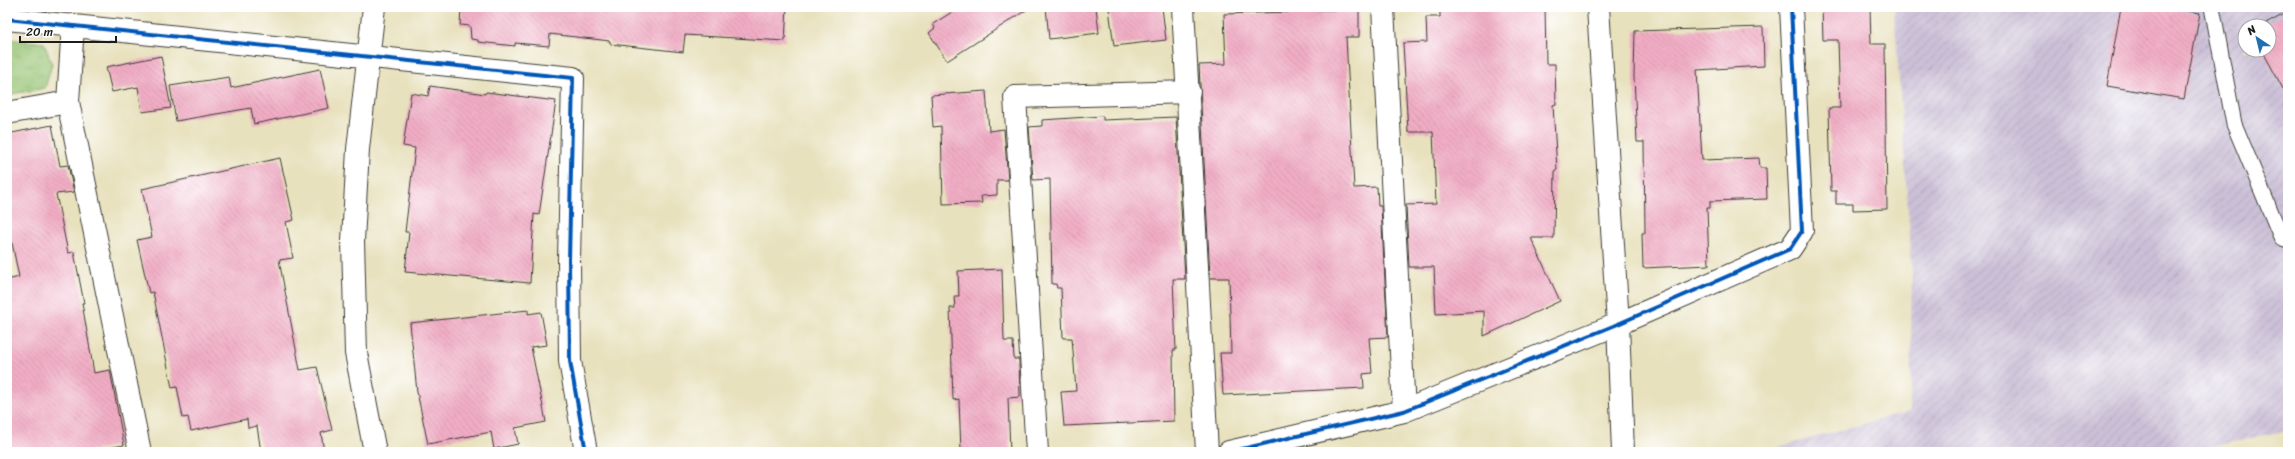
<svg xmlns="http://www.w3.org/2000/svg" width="2295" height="459" font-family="Sriracha,sans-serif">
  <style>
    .industrial { fill: url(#industrial-furrows); fill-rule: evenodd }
    .park { fill: url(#park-tufts); stroke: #586f46 }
    .building { fill: url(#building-back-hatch) }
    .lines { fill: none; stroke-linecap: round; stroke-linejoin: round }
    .lane-casing { stroke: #3b3a34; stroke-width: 17 }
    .street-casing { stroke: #3b3a34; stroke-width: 24 }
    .lane { stroke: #fff; stroke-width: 15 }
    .street { stroke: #fff; stroke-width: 22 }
    .cycleway-casing { stroke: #fff; stroke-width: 6 }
    .cycleway { stroke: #0057b8; stroke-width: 4 }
  </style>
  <defs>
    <pattern id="industrial-furrows" width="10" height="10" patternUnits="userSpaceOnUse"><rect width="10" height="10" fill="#cabfd6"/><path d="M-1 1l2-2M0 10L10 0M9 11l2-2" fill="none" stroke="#ada4b7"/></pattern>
    <pattern id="park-tufts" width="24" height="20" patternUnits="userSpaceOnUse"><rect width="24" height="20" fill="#95c271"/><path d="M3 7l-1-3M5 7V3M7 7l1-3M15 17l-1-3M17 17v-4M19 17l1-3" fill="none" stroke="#80a661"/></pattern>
    <pattern id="building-back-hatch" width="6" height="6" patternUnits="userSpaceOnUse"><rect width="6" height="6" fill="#f1adc5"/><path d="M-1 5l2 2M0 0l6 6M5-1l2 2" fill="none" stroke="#ce94a9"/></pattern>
  </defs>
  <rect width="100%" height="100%" fill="#fff"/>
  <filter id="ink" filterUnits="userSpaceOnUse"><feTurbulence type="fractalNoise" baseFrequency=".025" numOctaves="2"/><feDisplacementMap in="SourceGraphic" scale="8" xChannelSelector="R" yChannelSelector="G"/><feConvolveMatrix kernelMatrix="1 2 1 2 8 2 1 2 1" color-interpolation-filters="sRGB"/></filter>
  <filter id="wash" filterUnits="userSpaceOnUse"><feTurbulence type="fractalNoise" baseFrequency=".012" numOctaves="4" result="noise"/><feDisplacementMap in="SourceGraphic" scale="16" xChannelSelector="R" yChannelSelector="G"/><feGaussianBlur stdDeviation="0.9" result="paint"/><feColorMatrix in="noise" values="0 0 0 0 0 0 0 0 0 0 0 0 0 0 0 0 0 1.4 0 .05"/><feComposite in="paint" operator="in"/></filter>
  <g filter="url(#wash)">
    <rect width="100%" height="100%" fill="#e8e1bd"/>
    <path class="industrial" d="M1894 7H2288V430L2189 452H1761L1910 411 1912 267ZM2245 26H2269V50H2245Z"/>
    <path class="park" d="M7 39 44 43 52 64 45 88 7 95Z"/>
    <g id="blocks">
      <path class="building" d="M461 7H787L785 41 685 35 683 52 610 44V41L550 34 549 46 515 43V46L478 42V40L471 39 470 26 460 25Z
        M960 7H1031L947 61 929 33 935 28 933 24Z
        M1046 7H1096L1099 33 1049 39Z
        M1125 7H1162L1166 40 1114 46 1109 9Z
        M1440 7H1545L1546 64H1555L1556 104 1553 105 1557 170H1555L1554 238H1531L1560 301 1484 336V311L1436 314 1434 267H1409L1406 205 1436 204 1433 132H1408L1403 43 1427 42 1426 17H1440Z
        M1822 7H1870L1871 44H1885L1887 209 1853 210V204H1836V191H1831L1829 108H1840L1838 40H1823Z
        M2121 7H2167L2200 13 2184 99 2107 86Z
        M1289 10H1359V37H1346L1354 188 1377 187 1378 206H1381L1388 337 1369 338 1372 373 1363 374 1364 388 1223 395 1220 353H1231L1229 278H1210L1199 65 1226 64 1224 14 1289 12Z
        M2288 12V98L2262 50H2269V26H2262Z
        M1763 27 1764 66 1697 70 1702 160 1759 158 1760 168H1766L1767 199 1710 201V208H1707L1709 265 1643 268 1642 233H1645L1644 142H1637L1634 76 1635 31Z
        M161 56 171 108 142 112 138 87 112 92 106 67Z
        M320 69 329 108 254 124 251 108 176 121 170 86 229 77 231 88Z
        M430 86 485 94 486 92 556 101 539 215 534 214 530 283 405 272 409 232H405L415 148 403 146 411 93 428 96Z
        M986 91 989 131 1004 129 1008 180H997V195L981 196 982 203 943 204 941 126 933 127 931 95Z
        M1103 116V120L1176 117 1185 279H1173L1176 350H1173L1174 421 1064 426 1061 392 1076 391 1072 338H1063L1061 288H1057L1056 284H1052L1050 179 1033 180 1029 127 1042 126V120Z
        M52 125 60 166 68 165 74 192 56 194 68 253 74 252 84 303H82L94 373 110 370 124 445 84 452H7V280L19 277 7 218V134Z
        M280 158 294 220 286 222 293 258 279 260 300 370 317 367 332 430 321 433 324 452H261L257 426 248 428 247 419 191 431 188 417 183 418 177 387 172 388 153 292 149 293 137 240 152 237 142 189Z
        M1002 269 1004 341H1013L1014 359H1019V363L1020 397 1008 398 1010 452H961L959 399 953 400 950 308H955L954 296H959L958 271Z
        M528 310V314L541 312 547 345 531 347 546 422 515 428 518 444 494 449 491 432 428 444 417 392 410 323Z"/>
    </g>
  </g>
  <g filter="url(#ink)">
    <use href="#blocks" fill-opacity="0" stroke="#3b3a34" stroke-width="1"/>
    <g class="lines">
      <g class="lane-casing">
        <path id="lane" d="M2212 7 2234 124 2282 239 2288 241"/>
      </g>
      <g class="street-casing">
        <path id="street" d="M374 7 358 149 353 241 356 353 375 452
          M1183 7 1207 452
          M1383 7 1404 411
          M1598 7 1618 324 1623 452
          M7 19 573 78 569 260 570 361 586 452
          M73 25 68 102 140 452
          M7 113 68 102
          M1037 452 1015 97 1189 92
          M1229 452 1404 411 1618 324 1790 249 1802 231 1791 7"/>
      </g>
      <use href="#lane" class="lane"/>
      <use href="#street" class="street"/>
      <g class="cycleway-casing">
        <path id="cycleway" d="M7 19 573 78 569 260 570 361 586 452
          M1229 452 1404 411 1618 324 1790 249 1802 231 1791 7"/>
      </g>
      <use href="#cycleway" class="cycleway"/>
    </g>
  </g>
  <rect width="2295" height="459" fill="none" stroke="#fff" stroke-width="24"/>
  <g transform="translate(2257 38) rotate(325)"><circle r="19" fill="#ffffff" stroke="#a4a4a4"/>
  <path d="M0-3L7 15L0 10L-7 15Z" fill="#1f6fb2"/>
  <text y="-6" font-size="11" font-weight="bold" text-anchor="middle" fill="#1c1c1c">N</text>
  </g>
  <path d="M20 36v6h96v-6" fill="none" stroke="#1c1c1c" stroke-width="2"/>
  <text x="26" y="36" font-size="12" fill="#1c1c1c" stroke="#ffffff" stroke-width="3" paint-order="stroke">20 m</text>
</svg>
